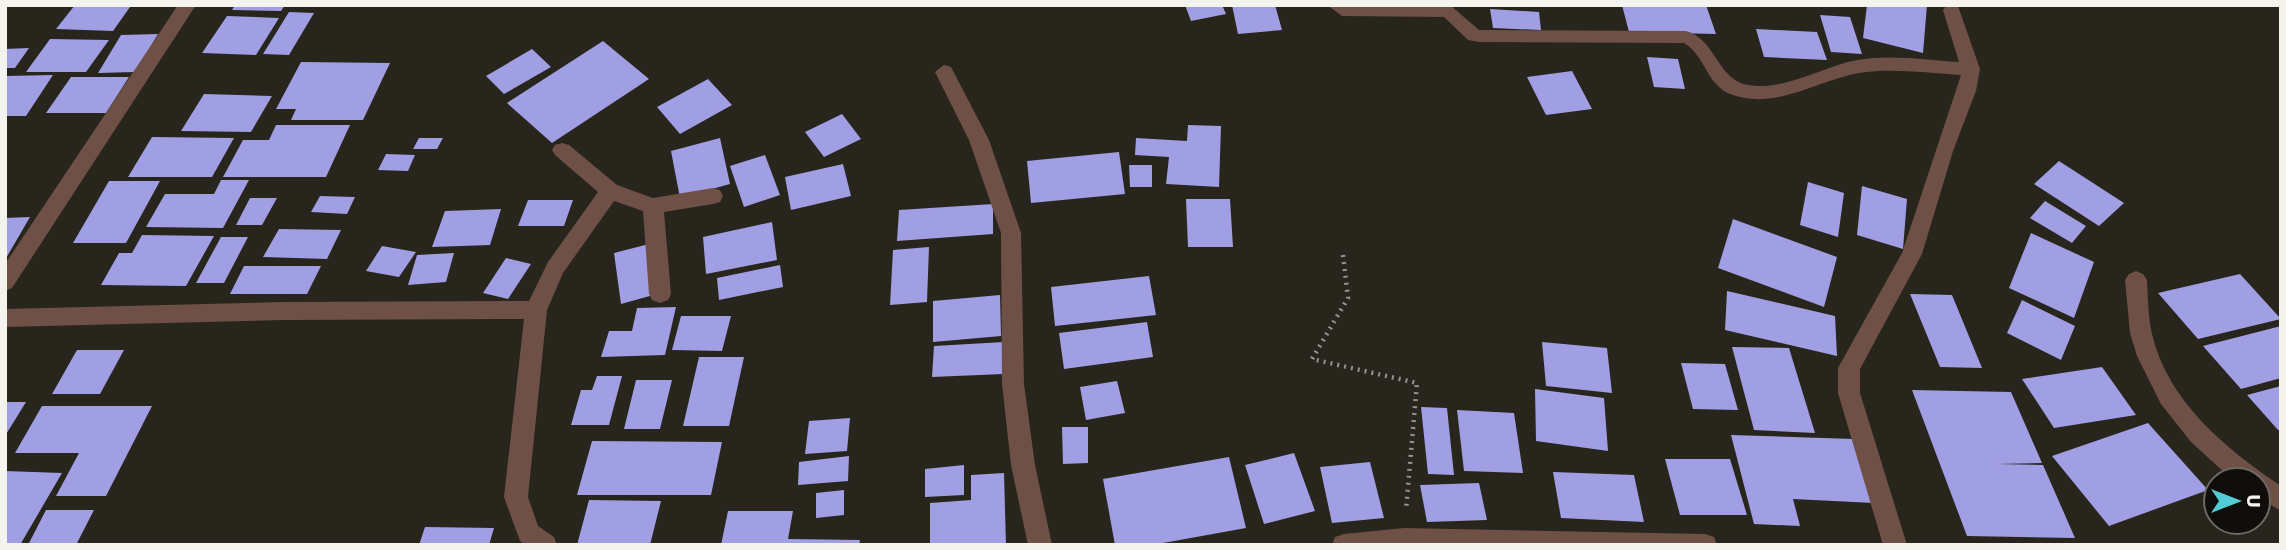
<svg xmlns="http://www.w3.org/2000/svg" width="2286" height="550" font-family="'Work Sans',sans-serif">
  <style>
    .building { fill: #a19fe3 }
    .lines { fill: none; stroke-linecap: round; stroke-linejoin: round }
    .path { stroke: #94928b; stroke-width: 4.5; stroke-dasharray: 2 5; stroke-linecap: butt }
    .street { fill: #6f5047; fill-rule: evenodd }
  </style>
  <rect width="100%" height="100%" fill="#27251c"/>
  <path class="building" d="M75 5H78L130 7 113 31 56 29Z
    M235 5H285L281 11 232 10Z
    M1185 5H1222L1226 14 1191 21Z
    M1232 5H1275L1282 30 1238 34Z
    M1622 5H1706L1716 34 1629 32Z
    M1867 5H1927L1923 53 1863 38Z
    M1490 9 1539 12 1541 30 1493 28Z
    M289 12 314 13 289 55 263 54Z
    M1820 15 1850 17 1862 54 1831 52Z
    M227 16 279 18 256 55 202 53Z
    M1756 29 1817 32 1827 60 1764 57Z
    M158 34 135 72 98 73 121 35Z
    M50 39 109 40 86 72H26Z
    M603 41 649 79 552 143 507 103Z
    M29 48 15 68H5V49Z
    M532 49 551 67 504 94 486 76Z
    M1647 57 1678 59 1685 89 1654 87Z
    M301 62 390 63 363 120H291L296 109H276Z
    M1572 71 1592 109 1546 115 1527 77Z
    M53 75 26 116H5V76Z
    M71 77H129L106 113H46Z
    M708 79 732 105 680 134 657 107Z
    M204 94 272 96 251 132 181 131Z
    M842 114 861 139 824 157 805 132Z
    M276 125H350L326 177H223L243 140H269Z
    M1188 125 1221 126 1219 187 1166 184 1169 157 1135 155 1136 138 1187 141Z
    M152 137 234 138 212 177H128Z
    M419 138H443L437 149H413Z
    M720 138 730 184 680 198 671 151Z
    M1119 152 1125 194 1031 203 1027 161Z
    M386 154 415 155 408 171 378 170Z
    M765 155 780 195 744 207 730 166Z
    M2059 161 2124 203 2099 226 2034 184Z
    M843 164 851 196 791 210 785 177Z
    M1129 165H1152V187H1130Z
    M221 180H249L223 228 146 227 165 194H214Z
    M109 181H160L126 243H73Z
    M1808 182 1844 193 1838 237 1800 225Z
    M1862 186 1907 199 1903 249 1857 235Z
    M320 196 355 197 347 214 311 212Z
    M250 198H277L262 225H236Z
    M1186 199H1230L1233 247H1188Z
    M528 200H573L564 226H518Z
    M2045 201 2086 226 2072 243 2030 218Z
    M993 204V234L897 241 899 210Z
    M501 209 490 245 432 247 445 211Z
    M30 217 5 260V218Z
    M1733 219 1837 257 1824 307 1718 268Z
    M772 222 777 260 706 274 703 237Z
    M279 229 341 230 327 259 263 257Z
    M2031 233 2094 262 2074 318 2009 288Z
    M142 235 214 236 186 286 101 285 119 253H132Z
    M221 237H248L224 283H196Z
    M649 244 657 294 621 304 614 253Z
    M382 246 416 252 399 277 366 271Z
    M929 247 927 302 890 305 893 250Z
    M454 253 446 282 408 285 417 255Z
    M506 258 531 264 508 299 483 293Z
    M780 265 783 287 719 300 717 278Z
    M244 266H321L307 294H230Z
    M2240 274 2281 319 2198 339 2158 293Z
    M1149 276 1156 315 1055 326 1051 287Z
    M1727 291 1835 316 1837 356 1725 330Z
    M1910 294 1952 295 1982 368 1940 367Z
    M1000 295 1001 336 933 342V301Z
    M2022 300 2075 326 2061 360 2007 333Z
    M676 307 665 355 601 357 609 331H632L637 308Z
    M681 316H731L722 351 672 350Z
    M1147 322 1153 357 1064 369 1059 333Z
    M2281 326V378L2241 389 2203 346Z
    M1004 342 1003 374 932 377 934 346Z
    M1542 342 1607 348 1612 393 1546 386Z
    M1732 347 1789 348 1815 433 1754 430Z
    M77 350H124L100 394H52Z
    M699 357H744L729 426H683Z
    M1681 363 1725 364 1738 410 1693 409Z
    M2102 367 2136 415 2054 428 2022 379Z
    M597 376H622L609 425H571L581 390H592Z
    M636 380H672L660 429H624Z
    M1117 381 1125 413 1086 420 1080 387Z
    M2281 386V430H2278L2247 395Z
    M1535 389 1604 398 1608 451 1536 441Z
    M1912 390 2011 392 2042 463 1996 464 2043 465 2075 538 1967 536Z
    M5 402H26L5 436Z
    M42 406H152L106 496H56L79 453H15Z
    M1421 407 1447 408 1454 475 1428 474Z
    M1457 410 1514 413 1523 473 1464 471Z
    M850 418 847 451 805 454 809 421Z
    M2148 423 2208 490 2109 526 2052 456Z
    M1062 427H1088V463L1063 464Z
    M1731 435 1853 439 1874 503 1793 499 1800 526 1754 524Z
    M592 441 722 442 711 495H577Z
    M1294 453 1315 511 1264 524 1245 465Z
    M849 456 848 481 798 485 799 462Z
    M1229 457 1246 528 1152 545H1115L1103 479Z
    M1665 459H1730L1747 515H1680Z
    M1370 462 1384 518 1332 523 1320 467Z
    M964 465V495L925 497V469Z
    M5 471 62 473 20 545H5Z
    M1553 472 1634 475 1644 522 1561 518Z
    M1004 473 1006 545H930V503L971 500V475Z
    M1479 483 1487 520 1427 522 1420 485Z
    M844 490V515L816 518V493Z
    M589 500 661 501 650 545H577Z
    M46 510H94L76 545H28Z
    M728 511H793L788 539 860 540 859 545H721Z
    M425 527 494 528 489 545H419Z"/>
  <g class="lines">
    <path class="path" d="M1343 255 1348 298 1312 359 1417 383 1406 510"/>
    <path class="street" d="M178 5H196L12 288 5 291V264Z
      M1327 5H1450L1479 30 1686 31C1716 39 1717 80 1748 85 1786 91 1821 67 1857 60 1891 54 1926 60 1959 62L1943 10 1946 6H1958L1980 69 1976 91 1953 151 1922 254 1860 369V393L1907 545H1883L1838 393V368L1902 253 1961 75C1927 73 1892 68 1859 73 1815 81 1775 111 1730 94 1706 84 1705 55 1684 43L1479 42 1468 40 1444 17 1342 16Z
      M944 65 951 67 989 140 1021 233 1024 384 1035 465 1052 545H1028L1011 465 1002 384 1001 233 969 140 935 72Z
      M562 143 569 145 617 185 653 198 713 188 720 190 723 196 720 202 713 204 664 212 671 294 668 300 660 303 652 300 649 294 643 211 614 201 563 273 547 310 528 497 538 526 554 537 557 545H525L520 541 504 497 524 319 283 320 5 327V309L283 302 529 301 548 262 598 192 555 155 552 150 555 145Z
      M2136 271 2143 274 2147 280C2148 298 2148 316 2152 334 2168 402 2226 449 2281 486V511L2258 497V480H2235L2226 474 2191 442 2161 404 2137 356 2130 333 2125 280 2129 274Z
      M1404 528 1705 534 1714 537 1717 545H1332L1335 537 1344 534Z"/>
  </g>
  <rect width="2286" height="550" fill="none" stroke="#f5f3ee" stroke-width="14"/>
  <g transform="translate(2237 501) rotate(90)"><circle r="33" fill="#0f0e0a" stroke="#6b6a65" stroke-width="2"/>
  <path d="M0-5L12 26L0 18L-12 26Z" fill="#52ccd6"/>
  <text y="-10" font-size="19" font-weight="bold" text-anchor="middle" fill="#f5f3ee">U</text>
  </g>
</svg>
